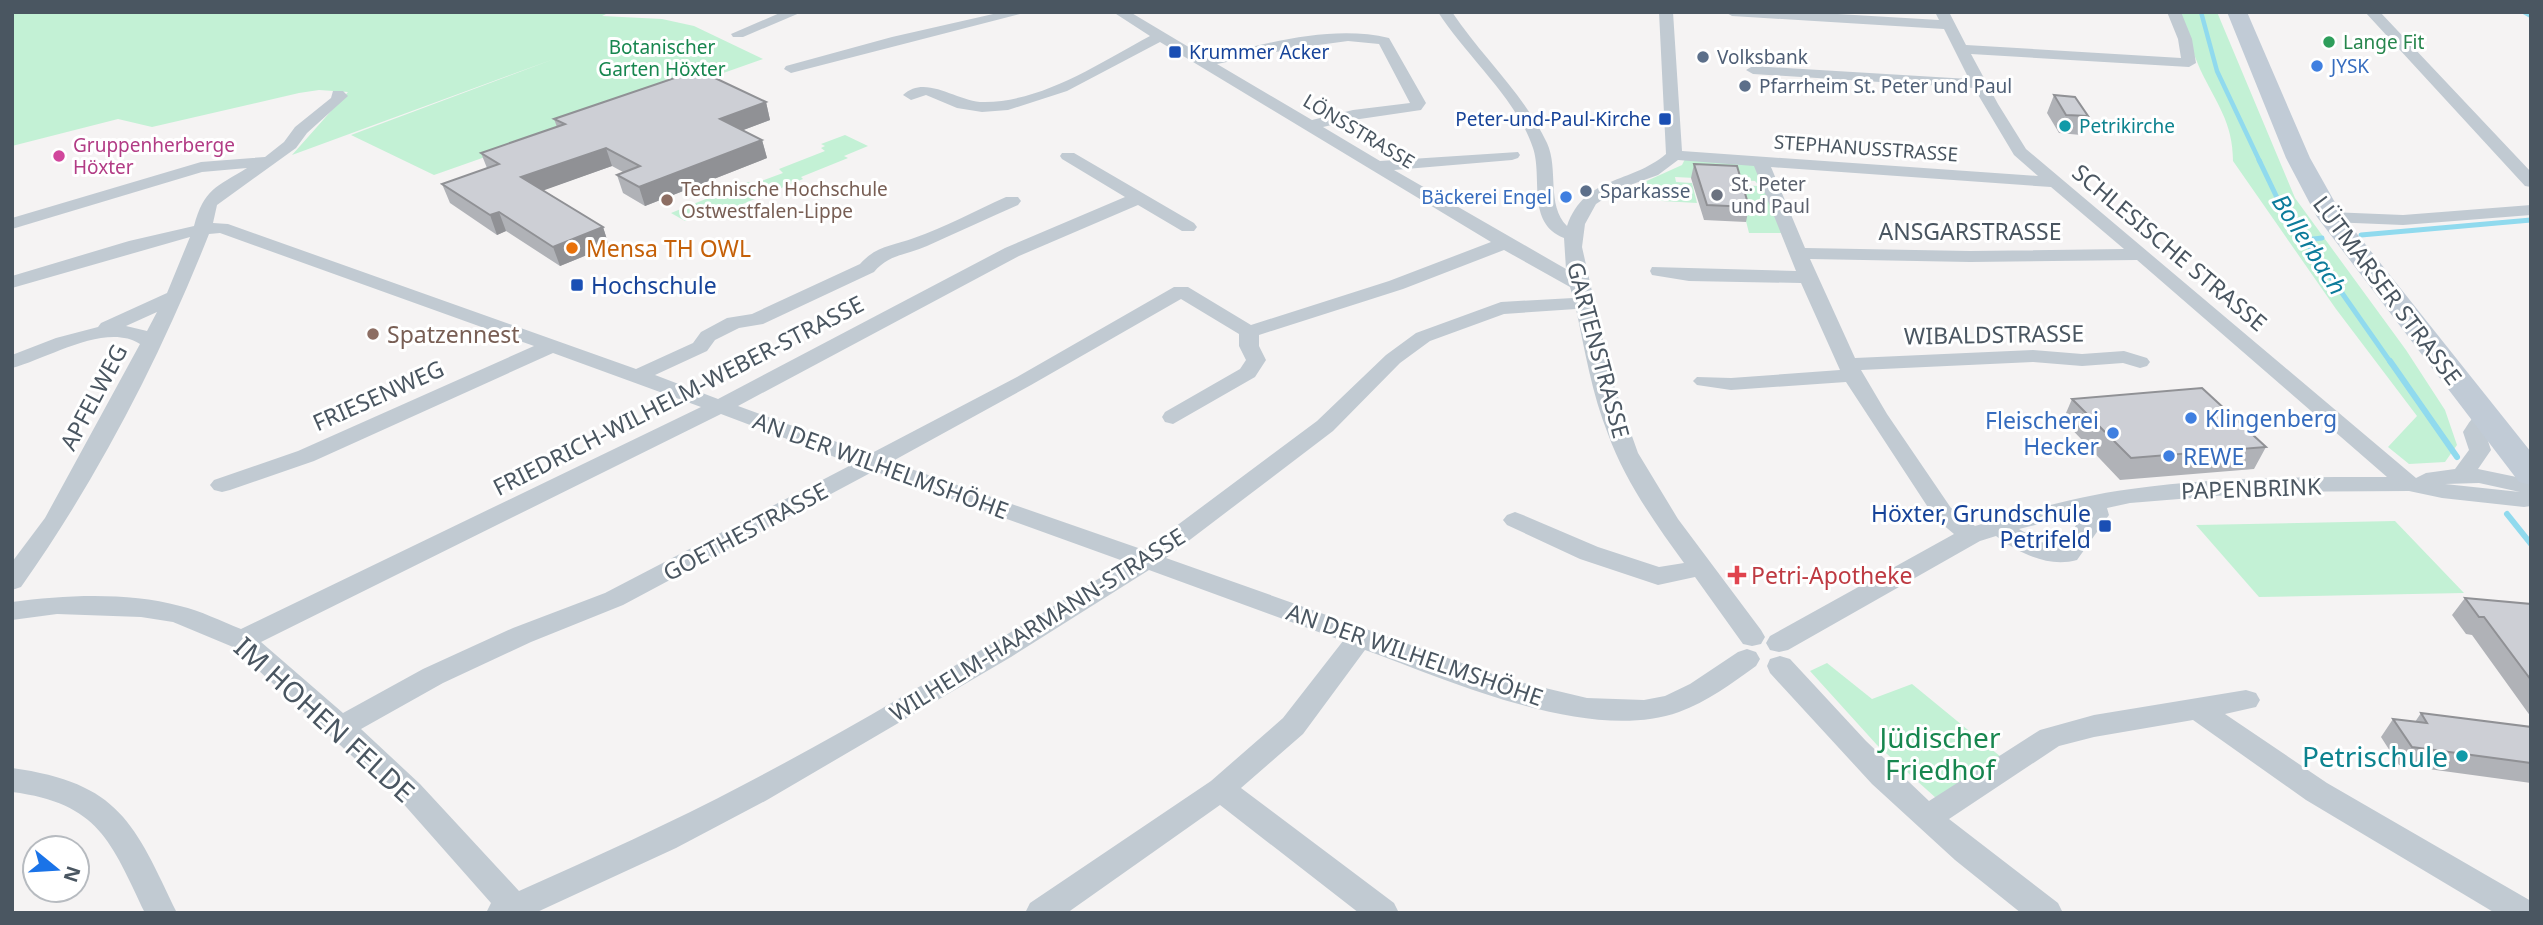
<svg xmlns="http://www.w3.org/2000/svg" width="2543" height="925" font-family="'Noto Sans',sans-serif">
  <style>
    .green { fill: #c3f1d5 }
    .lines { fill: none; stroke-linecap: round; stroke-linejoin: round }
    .stream-far2 { stroke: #90daee; stroke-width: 4.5 }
    .stream-far1 { stroke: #90daee; stroke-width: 5 }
    .stream { stroke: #90daee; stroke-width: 6 }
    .street { fill: #c1cad2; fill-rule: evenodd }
    .secondary { fill: #c1cbd6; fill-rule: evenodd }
    .wall { fill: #b0b2b7 }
    .shaded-wall { fill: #909195 }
    .building { fill: #cdcfd5; stroke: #909195; stroke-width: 2 }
    .leisure-dot { fill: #2e9e5b; stroke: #fff; stroke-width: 2.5 }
    .transit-dot { fill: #1a4fb4; stroke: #fff; stroke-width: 2.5 }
    .service-dot { fill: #5c6f8a; stroke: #fff; stroke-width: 2.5 }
    .shop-dot { fill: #3f7fe0; stroke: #fff; stroke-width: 2.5 }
    .culture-dot { fill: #0f9aa8; stroke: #fff; stroke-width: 2.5 }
    .hotel-dot { fill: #d1479c; stroke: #fff; stroke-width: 2.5 }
    .worship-dot { fill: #6b7280; stroke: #fff; stroke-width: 2.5 }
    .education-dot { fill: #8d6e63; stroke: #fff; stroke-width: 2.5 }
    .food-dot { fill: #e8710a; stroke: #fff; stroke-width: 2.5 }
    .health-dot { fill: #e0444e; stroke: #fff; stroke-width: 2.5 }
    .labels { text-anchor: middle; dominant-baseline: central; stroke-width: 6; stroke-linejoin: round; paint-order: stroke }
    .far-leisure-label { font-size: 19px; fill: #27864d; stroke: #fff; text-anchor: start }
    .far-park-label { font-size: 19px; fill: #17864f; stroke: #fff }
    .far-transit-label { font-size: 19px; fill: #164399; stroke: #fff; text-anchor: start }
    .far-service-label { font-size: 19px; fill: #4e5e75; stroke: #fff; text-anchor: start }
    .far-shop-label { font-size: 19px; fill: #366cbe; stroke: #fff; text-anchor: start }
    .far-culture-label { font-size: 19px; fill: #0d838f; stroke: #fff; text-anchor: start }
    .far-street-label { font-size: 19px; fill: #4a5661; stroke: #fff }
    .far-hotel-label { font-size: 19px; fill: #b23c85; stroke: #fff; text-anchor: start }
    .far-worship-label { font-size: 19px; fill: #5b616d; stroke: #fff; text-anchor: start }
    .far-education-label { font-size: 19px; fill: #785e54; stroke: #fff; text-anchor: start }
    .street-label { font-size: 23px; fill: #4a5661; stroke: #fff }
    .food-label { font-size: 23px; fill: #c56008; stroke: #fff; text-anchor: start }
    .transit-label { font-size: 23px; fill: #164399; stroke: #fff; text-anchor: start }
    .education-label { font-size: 23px; fill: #785e54; stroke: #fff; text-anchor: start }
    .shop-label { font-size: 23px; fill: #366cbe; stroke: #fff; text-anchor: start }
    .health-label { font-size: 23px; fill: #be3a42; stroke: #fff; text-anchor: start }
    .water-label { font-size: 24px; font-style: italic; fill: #0c7c9b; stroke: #fff }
    .near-street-label { font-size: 28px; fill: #4a5661; stroke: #fff }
    .near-park-label { font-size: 28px; fill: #17864f; stroke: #fff }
    .near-culture-label { font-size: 28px; fill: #0d838f; stroke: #fff; text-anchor: end }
  </style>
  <rect width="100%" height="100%" fill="#f5f3f3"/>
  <path class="green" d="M12 12H610L602 16 662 19 694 26 763 59 434 175 351 135 554 59 292 155 348 92 319 90 299 93 152 127 118 119 12 146Z
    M2179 12H2217L2295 198 2406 350 2445 410 2457 445 2445 462 2409 464 2388 447 2417 416 2336 309 2233 161C2233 122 2216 103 2200 69 2192 51 2186 31 2179 12Z
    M845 135 868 146 844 156 848 158 801 177 803 179 721 213 716 210 685 221 671 213 748 182 753 184 783 173 779 169 825 151 821 148 825 146 821 144Z
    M1686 157 1756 163 1784 233H1749L1737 185 1759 186 1755 181 1675 177 1676 182 1692 183 1697 203 1609 198 1682 165Z
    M2395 521 2464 593 2259 597 2196 525Z
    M1827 663 1872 699 1912 684 2001 757 1936 798 1877 745 1810 671Z"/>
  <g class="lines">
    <path class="stream-far2" d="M2201 12 2217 71 2260 162
      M2524 12 2531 16"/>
    <path class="stream-far1" d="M2259 160 2281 206 2391 363
      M2361 235 2531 220
      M2305 240 2322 238"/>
    <path class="stream" d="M2390 361 2457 457
      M2507 514 2531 544"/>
    <path class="street" d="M782 12H802L743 37H733L731 34Z
      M1002 12H1028L791 73 784 69 786 66 892 37Z
      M1113 12H1130L1207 58C1264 44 1331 24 1389 38L1426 103 1421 110 1353 120 1323 127 1380 161 1518 152 1520 155 1518 158 1512 160 1394 170 1566 269 1564 238C1526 223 1543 178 1533 148 1517 99 1466 56 1438 12H1452C1482 57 1524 94 1547 143 1559 169 1546 205 1567 226 1585 175 1631 184 1666 154L1659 12H1673L1682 151 2038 176 2014 155 1974 88 1753 74 1746 70 1753 66 1969 79 1944 29 1732 16 1725 12H1804L1939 20 1935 12H1949L1966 45 2181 58 2178 39 2167 12H2181L2192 39 2196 63 2189 67 1971 54 1998 104 2026 149 2416 478 2426 473 2455 469 2469 450 2463 432C2471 420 2476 408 2493 412L2496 417 2485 432 2491 450 2478 469 2531 480V506L2524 507 2442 498 2409 491 2265 492 2130 503 2107 508 2109 515 2077 560C2048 568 2019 553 1996 536L1980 541 1788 650 1779 652 1770 650 1766 643 1770 636 1954 534 1935 518 1846 382 1731 390 1697 385 1693 381 1697 377 1731 378 1840 370 1801 283 1689 281 1652 275 1650 271 1652 267 1796 271 1754 166 1678 160 1658 175 1619 189 1596 204 1585 224 1582 247 1612 380 1638 453 1678 519 1761 630 1765 637 1761 644 1752 646 1743 644 1695 577 1658 585 1580 559 1507 525 1503 520 1507 515 1515 512 1523 515 1598 547 1659 567 1684 563C1655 523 1625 481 1608 434 1592 394 1585 351 1576 309L1504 314 1430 341 1400 363 1333 431 1166 558 1507 679 1587 698 1644 700 1665 696 1690 684 1738 652 1747 649 1756 652 1760 659 1756 666C1732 683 1707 702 1679 712 1589 744 1451 681 1365 650L1303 734 1241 788 1394 903 1399 913H1359L1220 805 1067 913H1025L1030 903 1211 781 1283 718 1343 641 1149 570 1011 657 767 800 676 848 535 913H486L491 903 400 800 233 647 173 622 141 617 57 614 12 620V602C66 595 127 592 180 606 201 611 221 621 241 629L701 407 553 353 314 461 230 490 222 492 214 490 210 485 214 480 298 451 534 346 220 233 209 234C160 358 98 478 21 587L12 590V562L45 518 140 344C105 322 48 359 12 368V355L56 338 98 327 101 323 167 293 190 237 12 288V276L129 241 194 226C204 189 216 187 247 168L202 172 12 229V218L201 162 265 157 284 142 295 127 331 98 333 91H343L348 96 307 133 296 148 217 205 213 223 228 224 636 369 693 343 701 332 727 318 752 314 860 264C877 245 893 246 914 238 945 227 975 211 1006 197H1018L1021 201 1018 205C988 218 958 232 927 246 907 255 889 254 874 272L763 324 739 328 715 340 707 351 655 375 718 399 1005 248 1125 197 1062 159 1060 156 1062 153H1074L1194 223 1197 227 1194 231H1182L1138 205 1019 256 738 406 870 454 1017 377 1174 287H1188L1251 325 1389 281 1491 242 1160 42 1067 91 1008 110 982 112 957 108 926 95 911 100 903 95C926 73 958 103 985 102 1045 101 1099 63 1150 36ZM1348 41 1379 44 1410 103 1353 110 1312 120 1217 64 1296 48ZM1771 167 2051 187 2124 249 1970 251 1805 248ZM1504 250 1570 287 1573 298 1501 302 1416 333 1386 355 1317 421 1144 550 891 462 1031 385 1181 299 1239 334V346L1246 360 1240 369 1165 412 1162 417 1165 422 1173 424 1255 377 1266 360 1259 346V335L1403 289ZM1810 259 1970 262 2137 260 2387 477C2302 477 2215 477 2131 489 2078 496 2026 511 1975 526L1951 508 1887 414 1861 370 2033 362 2082 366 2123 363 2140 368 2147 366 2150 362 2147 358 2124 351 2082 354 2033 350 1855 358ZM157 312 147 331 126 326ZM721 414 853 464 605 593 513 628 423 669 343 713 261 642ZM874 471 1126 562C1001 638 875 716 745 784 671 823 595 857 519 891L420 784 361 729 443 683 531 642 623 605ZM2479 483 2520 492 2445 484ZM2085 513 2061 546 2041 542 2019 529Z
      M2365 12H2380L2531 172V187L2525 186Z
      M2531 205V215L2403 225 2330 222 2321 217 2330 212 2403 215Z
      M1780 656 1790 659 1866 741 1929 801 2040 730 2094 715 2246 690 2256 693 2260 700 2256 707 2225 714 2327 783 2531 901V913H2495L2306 800 2193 720 2094 737 2059 746 1949 819 2058 903 2063 913H2021L1955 860 1872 784 1770 673 1767 666 1770 659Z
      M12 768C120 783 134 823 177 913H145C111 842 99 803 12 792Z"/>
    <path class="secondary" d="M2227 12H2247L2310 158 2342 215 2531 452V485L2519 482 2317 217 2286 158Z"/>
  </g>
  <path class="wall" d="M2054 95 2088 116 2081 135 2059 133 2047 113Z
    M766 102 770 120 743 130 762 140 767 158 645 206 623 193 617 175 623 172 612 166 543 190 603 227 609 246 560 266 506 231 497 235 450 203 442 184 487 168 481 153 557 127 554 119Z
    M1694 164 1749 207 1746 222 1704 220 1691 178Z
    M2072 399 2266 447 2254 469 2120 480 2063 420Z
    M2465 598 2531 604V717L2472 635 2466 634 2452 615Z
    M2421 713 2531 727V783L2399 765 2381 737 2393 719 2415 722Z"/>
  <path class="shaded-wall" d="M766 102 770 120 725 137 720 119Z
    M762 140 767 158 645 206 639 187Z
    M606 148 612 166 528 196 521 177Z
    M499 212 506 231 497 235 490 215Z
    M603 227 609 246 560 266 553 247Z"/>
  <path class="building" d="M698 70 766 102 720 119 762 140 639 187 617 175 640 166 606 148 521 177 603 227 553 247 499 212 490 215 442 184 499 164 481 153 565 124 554 119Z
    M2054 95 2075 97 2088 116 2066 115Z
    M1694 164 1737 166 1749 207 1707 205Z
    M2202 388 2266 447 2131 458 2072 399Z
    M2465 598 2531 604V680L2484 617H2479Z
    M2421 713 2531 727V763L2412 747 2393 719 2427 723Z"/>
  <circle class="leisure-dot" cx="2329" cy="42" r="7"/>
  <g class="transit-dot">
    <rect x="1168" y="45" width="14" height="14" rx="3.5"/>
    <rect x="1658" y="112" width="14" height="14" rx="3.5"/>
    <rect x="570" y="278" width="14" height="14" rx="3.5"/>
    <rect x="2098" y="519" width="14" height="14" rx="3.5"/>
  </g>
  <g class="service-dot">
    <circle cx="1703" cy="57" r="7"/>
    <circle cx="1745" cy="86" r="7"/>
    <circle cx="1586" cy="191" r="7"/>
  </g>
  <g class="shop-dot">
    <circle cx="2317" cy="66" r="7"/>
    <circle cx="1566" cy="197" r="7"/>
    <circle cx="2191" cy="418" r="7"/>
    <circle cx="2113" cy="433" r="7"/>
    <circle cx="2169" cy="456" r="7"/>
  </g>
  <g class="culture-dot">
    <circle cx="2065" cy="126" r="7"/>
    <circle cx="2462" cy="756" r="7"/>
  </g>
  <circle class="hotel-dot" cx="59" cy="156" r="7"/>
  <circle class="worship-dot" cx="1717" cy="195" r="7"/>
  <g class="education-dot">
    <circle cx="667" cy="200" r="7"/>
    <circle cx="373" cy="334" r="7"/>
  </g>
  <circle class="food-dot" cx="572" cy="248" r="7"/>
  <path class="health-dot" d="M1733.5 564.5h7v7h7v7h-7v7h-7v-7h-7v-7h7z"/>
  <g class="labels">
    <g class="far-leisure-label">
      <text x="2343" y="42">Lange Fit</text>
    </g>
    <g class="far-park-label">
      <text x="662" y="47">Botanischer<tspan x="662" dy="22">Garten Höxter</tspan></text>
    </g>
    <g class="far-transit-label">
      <text x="1189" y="52">Krummer Acker</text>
      <text x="1651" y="119" text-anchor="end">Peter-und-Paul-Kirche</text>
    </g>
    <g class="far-service-label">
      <text x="1717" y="57">Volksbank</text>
      <text x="1759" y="86">Pfarrheim St. Peter und Paul</text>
      <text x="1600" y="191">Sparkasse</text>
    </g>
    <g class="far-shop-label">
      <text x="2331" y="66">JYSK</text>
      <text x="1552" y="197" text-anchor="end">Bäckerei Engel</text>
    </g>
    <g class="far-culture-label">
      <text x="2079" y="126">Petrikirche</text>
    </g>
    <g class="far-street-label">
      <text transform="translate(1359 131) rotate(31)">LÖNSSTRASSE</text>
      <text transform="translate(1866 148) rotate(4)">STEPHANUSSTRASSE</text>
    </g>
    <g class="far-hotel-label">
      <text x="73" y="145">Gruppenherberge<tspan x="73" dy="22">Höxter</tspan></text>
    </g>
    <g class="far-worship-label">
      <text x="1731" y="184">St. Peter<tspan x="1731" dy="22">und Paul</tspan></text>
    </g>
    <g class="far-education-label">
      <text x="681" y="189">Technische Hochschule<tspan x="681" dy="22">Ostwestfalen-Lippe</tspan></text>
    </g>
    <g class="street-label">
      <text x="1970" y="231">ANSGARSTRASSE</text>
      <text transform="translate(2170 247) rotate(40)">SCHLESISCHE STRASSE</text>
      <text transform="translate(2388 290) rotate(53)">LÜTMARSER STRASSE</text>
      <text transform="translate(1994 334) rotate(-1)">WIBALDSTRASSE</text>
      <text transform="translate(1599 350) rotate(75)">GARTENSTRASSE</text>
      <text transform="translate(378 395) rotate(-24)">FRIESENWEG</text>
      <text transform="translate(678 395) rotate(-27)">FRIEDRICH-WILHELM-WEBER-STRASSE</text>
      <text transform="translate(93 397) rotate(-62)">APFELWEG</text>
      <text transform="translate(881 465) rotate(20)">AN DER WILHELMSHÖHE</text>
      <text transform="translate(2251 488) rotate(-2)">PAPENBRINK</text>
      <text transform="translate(745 531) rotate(-28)">GOETHESTRASSE</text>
      <text transform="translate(1037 624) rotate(-32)">WILHELM-HAARMANN-STRASSE</text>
      <text transform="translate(1415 654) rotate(19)">AN DER WILHELMSHÖHE</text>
    </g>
    <g class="food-label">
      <text x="586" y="248">Mensa TH OWL</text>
    </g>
    <g class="transit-label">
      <text x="591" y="285">Hochschule</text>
      <text x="2091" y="513" text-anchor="end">Höxter, Grundschule<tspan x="2091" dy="26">Petrifeld</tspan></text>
    </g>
    <g class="education-label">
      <text x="387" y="334">Spatzennest</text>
    </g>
    <g class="shop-label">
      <text x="2205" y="418">Klingenberg</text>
      <text x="2099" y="420" text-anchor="end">Fleischerei<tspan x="2099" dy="26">Hecker</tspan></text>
      <text x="2183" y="456">REWE</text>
    </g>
    <g class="health-label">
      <text x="1751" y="575">Petri-Apotheke</text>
    </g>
    <g class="water-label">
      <text transform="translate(2310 244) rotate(57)">Bollerbach</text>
    </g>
    <g class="near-street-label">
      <text transform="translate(325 719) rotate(42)">IM HOHEN FELDE</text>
    </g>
    <g class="near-park-label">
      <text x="1940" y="737">Jüdischer<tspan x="1940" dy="32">Friedhof</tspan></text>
    </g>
    <g class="near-culture-label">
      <text x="2448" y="756">Petrischule</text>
    </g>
  </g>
  <rect width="2543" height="925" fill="none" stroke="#4a5661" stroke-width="28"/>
  <g transform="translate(56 869) rotate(108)"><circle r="33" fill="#ffffff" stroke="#b7bbc0" stroke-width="2"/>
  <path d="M0-5L12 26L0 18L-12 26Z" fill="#1a73e8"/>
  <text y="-10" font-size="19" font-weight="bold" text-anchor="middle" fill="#4a5661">N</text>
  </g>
</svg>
